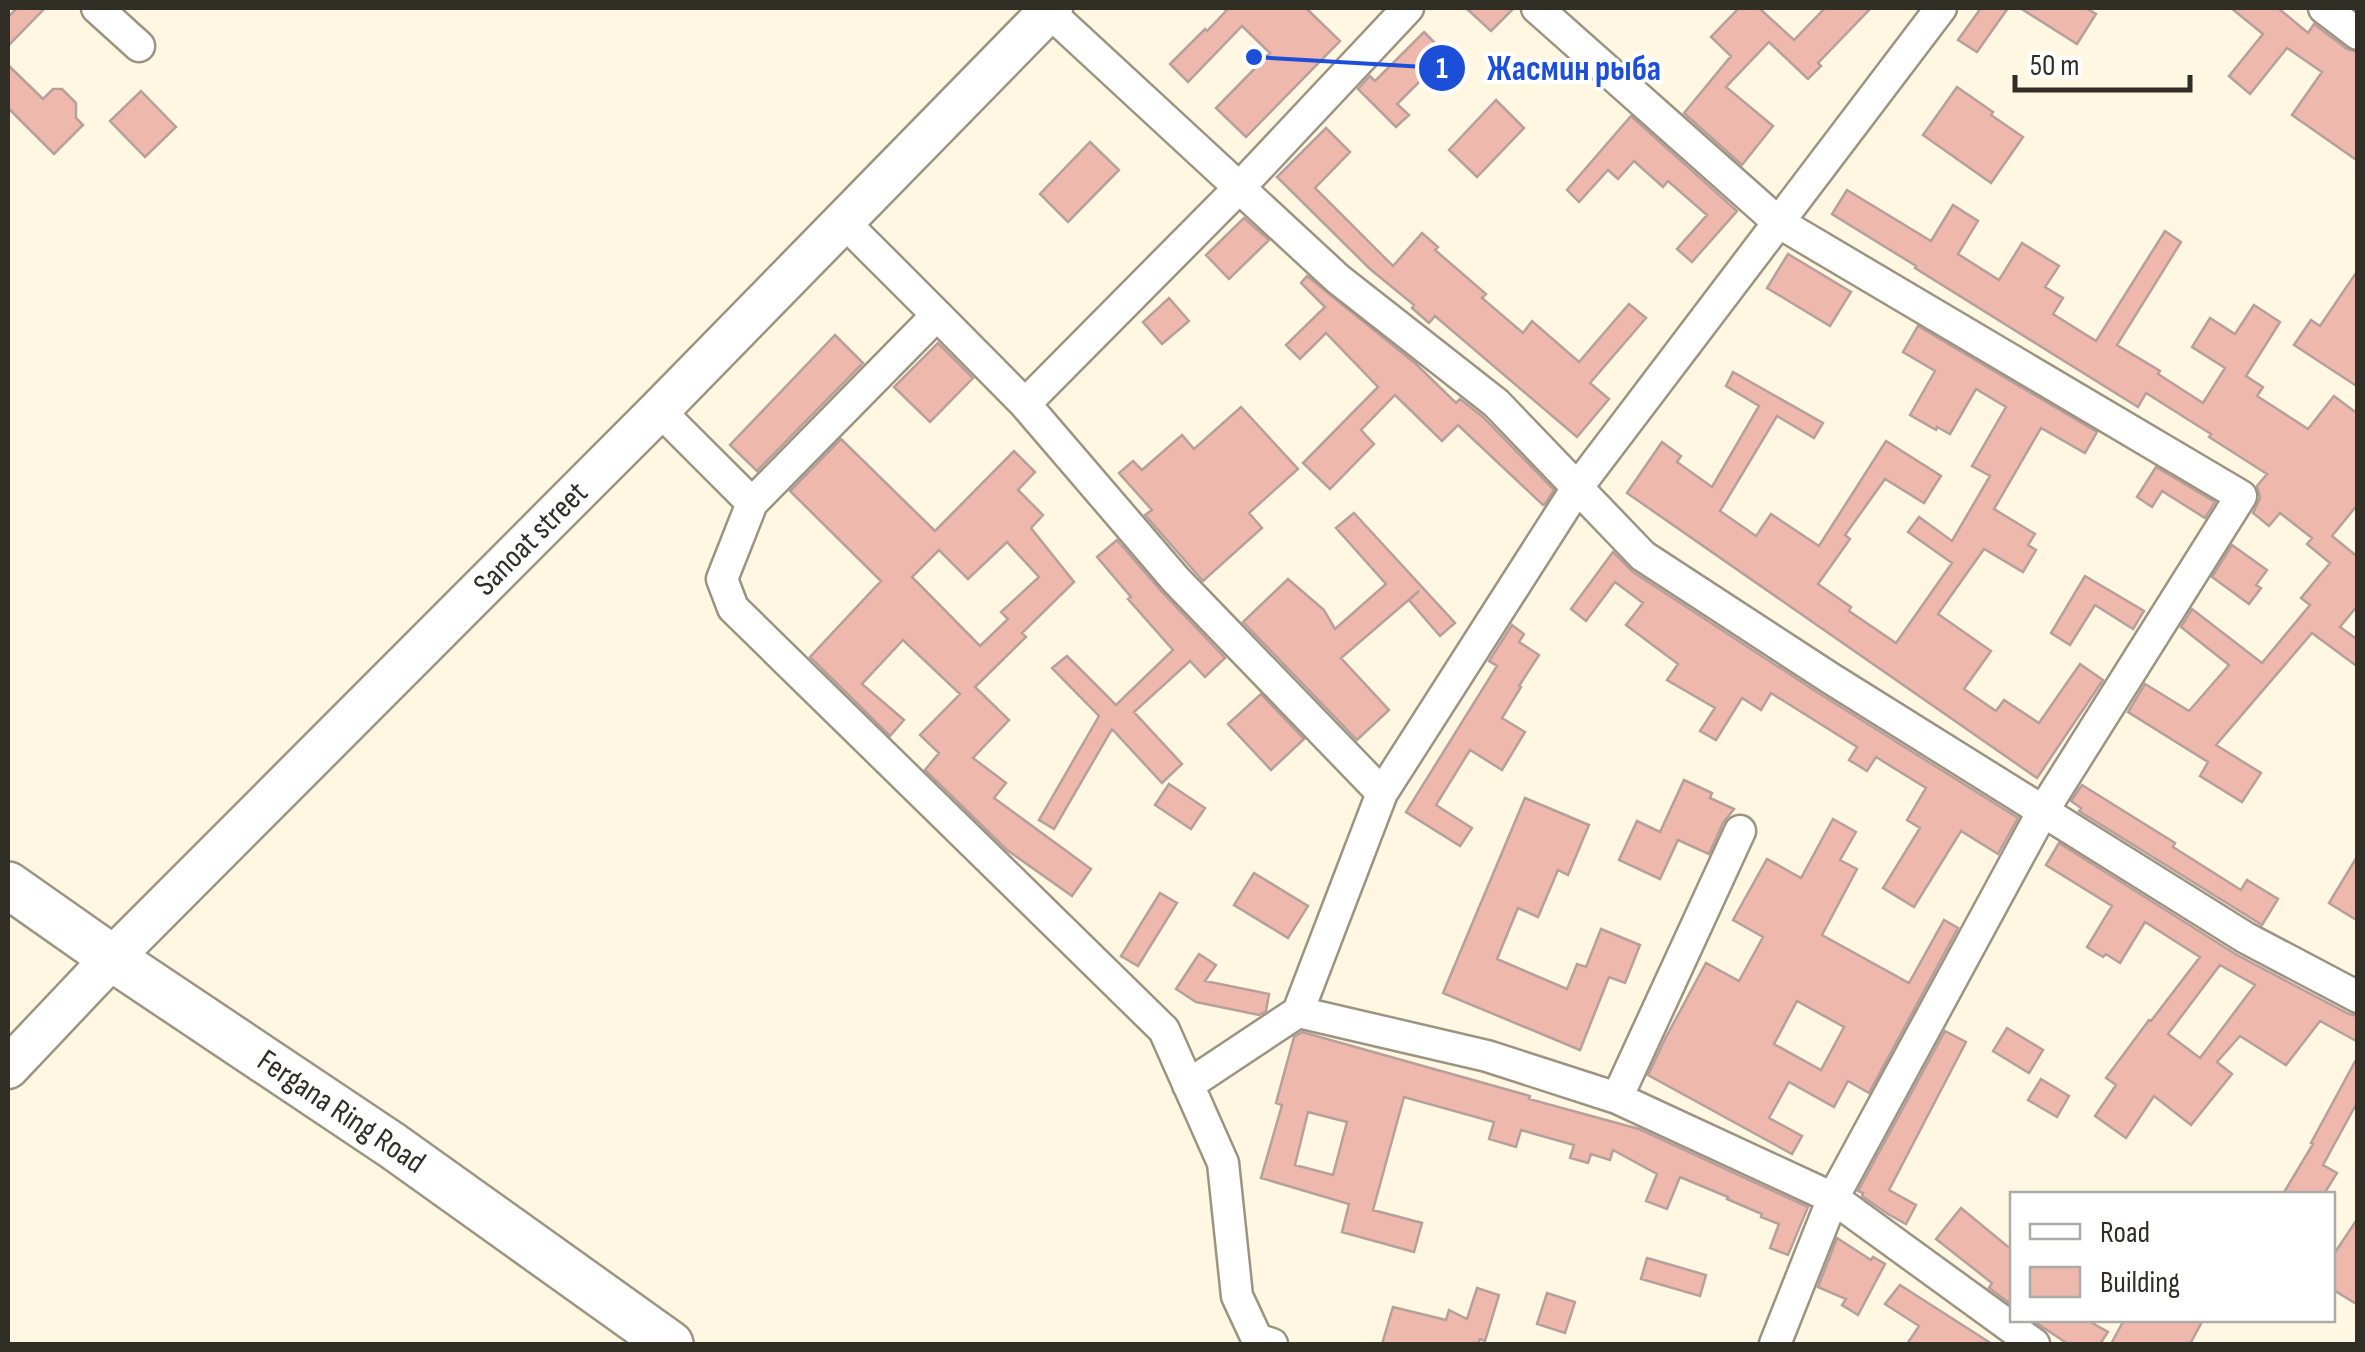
<svg xmlns="http://www.w3.org/2000/svg" width="2365" height="1352" font-family="'Sofia Sans Condensed',sans-serif">
  <style>
    .building { fill: #eeb8ad; stroke: #b79f9b; stroke-width: 2.5; fill-rule: evenodd }
    .lines { fill: none; stroke-linecap: round; stroke-linejoin: round }
    .minor-casing { stroke: #9c9481; stroke-width: 35 }
    .major-casing { stroke: #9c9481; stroke-width: 45 }
    .highway-casing { stroke: #9c9481; stroke-width: 50 }
    .minor { stroke: #fff; stroke-width: 30 }
    .major { stroke: #fff; stroke-width: 40 }
    .highway { stroke: #fff; stroke-width: 45 }
    .labels { text-anchor: middle; dominant-baseline: central; stroke-width: 8; stroke-linejoin: round; paint-order: stroke }
    .street-label { font-size: 32px; fill: #312e26; stroke: #fff }
    .leader { fill: none; stroke: #1d4ed8; stroke-width: 4 }
    .callout-dot { fill: #1d4ed8; stroke: #fff; stroke-width: 4 }
    .mark-label { font-size: 30px; text-anchor: middle; font-weight: bold; fill: #fff }
    .callout-label { font-size: 35px; text-anchor: middle; font-weight: bold; fill: #1d4ed8; stroke: #fff; stroke-width: 8; stroke-linejoin: round; paint-order: stroke }
  </style>
  <rect width="100%" height="100%" fill="#fff7e2"/>
  <path class="building" d="M17 8H45L8 46V17Z
    M1223 8H1306L1340 41 1246 137 1216 108 1270 53 1242 26 1188 82 1170 64 1205 29 1207 31 1226 11Z
    M1466 8H1514L1491 31Z
    M1739 8H1759L1794 40 1825 8H1871L1818 63 1821 66 1808 79 1769 42 1726 87 1773 126 1742 165 1684 113 1731 56 1711 37Z
    M1981 8H2008L1977 52 1958 40Z
    M2020 8H2086L2096 14 2077 44Z
    M2231 8H2278L2308 33 2314 24 2347 49 2358 52V161L2292 115 2322 72 2287 48 2250 94 2229 76 2263 34Z
    M1424 32 1465 73 1451 88 1432 69 1397 104 1409 115 1396 127 1358 89 1370 76 1375 81Z
    M8 65 43 99 53 89H62L76 103V118L83 125 54 154 8 108Z
    M1957 87 1993 112 1991 115 2023 137 1991 183 1923 135Z
    M141 91 176 127 145 157 110 121Z
    M1496 100 1524 128 1477 177 1449 150Z
    M1631 116 1737 211 1692 262 1677 249 1707 215 1668 181 1663 187 1634 161 1618 179 1608 170 1579 202 1567 190Z
    M1326 128 1350 152 1315 188 1393 266 1422 233 1438 247 1435 250 1486 294 1482 298 1523 333 1532 321 1579 362 1629 304 1646 318 1590 383 1609 399 1577 437 1435 316 1429 323 1412 308 1414 305 1370 269 1277 177Z
    M1090 142 1119 170 1068 222 1040 194Z
    M1847 190 1931 241 1953 205 1978 221 1958 254 1999 280 2022 243 2059 266 2045 287 2063 298 2053 314 2096 341 2165 231 2181 242 2117 345 2160 371 2158 374 2203 403 2225 368 2192 347 2210 318 2235 334 2254 305 2280 322 2246 376 2263 387 2257 396 2308 429 2334 396 2358 414V504L2332 536 2358 557V605L2340 627 2358 640V667L2312 633 2216 745 2261 773 2242 802 2200 776 2208 762 2128 712 2145 684 2189 711 2229 665 2181 627 2192 609 2262 663 2310 605 2301 598 2330 563 2307 544 2312 538 2280 513 2269 526 2253 513 2260 498 2257 486 2267 474 2209 437 2211 434 2146 393 2138 407 1915 268 1916 266 1832 214Z
    M1244 218 1269 240 1229 279 1206 255Z
    M1788 254 1851 292 1830 326 1767 288Z
    M2358 270V387L2294 345 2311 320 2320 326Z
    M1307 276 1416 364 1456 403 1460 399 1483 417 1554 490 1545 504 1543 505 1458 425 1442 441 1395 395 1361 430 1374 444 1330 489 1303 463 1378 387 1326 333 1300 359 1286 345 1325 307 1301 283Z
    M1169 298 1189 321 1162 344 1143 322Z
    M1918 326 2097 432 2085 453 2041 428 1994 509 2035 534 2028 545 2036 550 2023 572 1984 549 1938 614 1991 651 1964 689 1996 711 2004 700 2039 723 2080 664 2103 680 2037 778 1627 493 1662 442 1681 456 1677 462 1712 487 1759 406 1726 386 1733 372 1823 423 1814 438 1777 416 1720 511 1756 536 1771 514 1819 546 1886 441 1941 476 1924 503 1885 479 1845 535 1850 539 1818 584 1851 607 1849 611 1896 643 1952 563 1908 532 1919 517 1952 541 1990 476 1972 466 2006 407 1976 389 1950 434 1937 427 1936 430 1910 415 1935 371 1903 352Z
    M835 335 863 363 757 471 730 445Z
    M938 343 973 378 930 422 894 387Z
    M1241 407 1298 469 1249 513 1262 528 1203 581 1145 515 1152 510 1119 473 1133 461 1142 470 1182 435 1194 449Z
    M841 439 935 531 1014 451 1035 472 1018 490 1043 515 1031 528 1074 582 1022 633 1026 637 975 687 1009 720 973 758 1006 783 994 798 1091 869 1072 896 1007 850 925 770 939 753 920 735 960 694 903 640 862 684 904 720 890 736 810 657 881 581 790 491ZM1007 542 1039 577 1001 612 1008 619 980 646 912 577 939 550 968 579Z
    M2156 467 2215 502 2205 518 2162 491 2152 507 2137 497Z
    M1354 513 1455 623 1440 636 1409 600 1419 591 1341 658 1389 710 1357 740 1243 622 1288 579 1324 610 1335 629 1386 584 1336 528Z
    M1117 540 1162 592 1225 658 1205 677 1190 661 1134 712 1182 764 1162 783 1112 729 1054 829 1039 820 1099 716 1052 668 1067 656 1116 705 1173 650 1128 599 1131 597 1097 557Z
    M2232 545 2267 570 2256 585 2261 588 2249 604 2212 577Z
    M1613 552 1633 572 1820 694 2018 818 1998 854 1961 831 1914 907 1883 888 1920 828 1907 820 1926 788 1876 757 1867 771 1849 760 1857 747 1771 693 1761 710 1742 698 1716 740 1700 731 1715 708 1667 680 1678 664 1626 625 1643 603 1615 582 1586 621 1571 609Z
    M2085 576 2144 611 2133 629 2095 605 2070 645 2051 633Z
    M1512 625 1524 634 1519 642 1539 655 1519 686 1521 687 1502 718 1525 732 1502 770 1470 750 1436 805 1472 828 1460 846 1406 812 1497 666 1489 661Z
    M1261 694 1304 739 1271 770 1228 724Z
    M1684 780 1712 793 1710 798 1734 809 1723 823 1709 854 1678 840 1660 879 1619 860 1637 821 1660 832Z
    M1169 784 1205 808 1191 829 1155 805Z
    M2082 785 2175 843 2173 847 2241 890 2247 880 2278 899 2262 925 2079 811 2081 808 2071 801Z
    M1525 798 1589 825 1568 875 1558 870 1538 917 1518 908 1497 959 1567 989 1577 964 1586 967 1601 929 1640 945 1625 983 1609 977 1580 1050 1443 993Z
    M1833 819 1856 832 1840 860 1857 869 1822 935 1909 983 1944 920 1958 928 1869 1093 1848 1081 1834 1107 1789 1082 1769 1118 1802 1136 1792 1154 1648 1075 1665 1039 1706 963 1739 981 1763 937 1733 920 1767 859 1801 878ZM1797 1001 1844 1027 1821 1070 1774 1044Z
    M2059 843 2237 955 2349 1014 2358 1016V1042L2320 1021 2286 1065 2240 1036 2217 1062 2232 1074 2191 1125 2154 1096 2126 1138 2095 1116 2116 1085 2106 1078 2149 1020 2151 1021 2200 957 2145 922 2120 963 2106 954 2103 957 2087 947 2112 906 2046 865ZM2220 965 2255 985 2200 1058 2168 1034Z
    M2358 855V921L2329 903Z
    M1254 873 1308 906 1288 938 1234 905Z
    M1160 893 1177 903 1138 966 1121 956Z
    M1199 954 1216 965 1205 981 1269 994 1266 1011 1259 1015 1196 1002 1176 989Z
    M2007 1028 2043 1050 2029 1073 1993 1051Z
    M1945 1031 1966 1042 1889 1190 1916 1205 1906 1224 1888 1214 1862 1196 1863 1193 1858 1191Z
    M1302 1032 1530 1096 1529 1099 1639 1129 1808 1207 1788 1255 1770 1248 1779 1224 1761 1217 1762 1214 1727 1199 1728 1197 1680 1177 1667 1209 1646 1201 1657 1174 1613 1150 1610 1160 1591 1154 1588 1163 1570 1158 1574 1145 1521 1130 1516 1147 1489 1139 1494 1122 1404 1097 1373 1210 1422 1223 1414 1252 1342 1232 1349 1204 1261 1178 1282 1105 1276 1103 1294 1037ZM1308 1112 1347 1122 1333 1175 1295 1165Z
    M2358 1056V1101L2323 1165 2337 1173 2324 1194H2283L2313 1144 2311 1143Z
    M2041 1079 2069 1096 2057 1117 2028 1100Z
    M1961 1208 2012 1250V1305L1989 1288 1992 1283 1936 1239Z
    M2358 1218V1305L2332 1289V1257Z
    M1837 1238 1871 1260 1873 1257 1885 1264 1858 1315 1842 1305 1846 1299 1818 1287Z
    M1647 1258 1706 1275 1700 1296 1641 1279Z
    M1900 1285 1992 1344H1907L1919 1326 1885 1304Z
    M1477 1288 1499 1295 1485 1341 1480 1339 1478 1344H1382L1393 1307 1446 1320 1449 1310 1467 1319Z
    M1547 1293 1575 1302 1565 1333 1537 1324Z
    M2032 1320H2087L2108 1332 2100 1344H2068Z
    M2124 1320H2203L2190 1344H2111Z"/>
  <g class="lines">
    <g class="minor-casing">
      <path id="minor" d="M97 8 139 46
        M1537 8 1778 222 2241 496 2043 811 1833 1198 1775 1344
        M2324 8 2358 34
        M1048 11 1338 279 1496 403 1643 556 1830 678 2246 938 2358 997
        M843 221 937 315
        M1025 404 1239 188 1408 8
        M659 410 752 503 722 579 733 608 1164 1030 1223 1163 1237 1296 1257 1339 1272 1344
        M752 503 937 315 1025 404 1176 580 1382 793 1298 1012
        M1382 793 1577 488 1941 8
        M1188 1085 1298 1012 1487 1056 1617 1098 1833 1198 2034 1344
        M1617 1098 1740 831"/>
    </g>
    <g class="major-casing">
      <path id="major" d="M8 1068 112 958 659 410 1052 8"/>
    </g>
    <g class="highway-casing">
      <path id="highway" d="M8 885 112 958 393 1146 670 1344"/>
    </g>
    <use href="#minor" class="minor"/>
    <use href="#major" class="major"/>
    <use href="#highway" class="highway"/>
  </g>
  <g class="labels">
    <g class="street-label">
      <text transform="translate(531 539) rotate(-45)">Sanoat street</text>
      <text transform="translate(341 1112) rotate(34)">Fergana Ring Road</text>
    </g>
  </g>
  <path class="leader" d="M1254 57L1442 68"/>
  <g class="callout-dot">
    <circle cx="1254" cy="57" r="10"/>
    <circle cx="1442" cy="68" r="25"/>
  </g>
  <g class="mark-label">
    <text x="1442" y="78">1</text>
  </g>
  <g class="callout-label">
    <text x="1574" y="80">Жасмин рыба</text>
  </g>
  <rect width="2365" height="1352" fill="none" stroke="#312e26" stroke-width="20"/>
  <rect x="2010" y="1192" width="325" height="130" fill="#ffffff" stroke="#adaba8" stroke-width="2.5"/>
  <rect x="2030" y="1224" width="50" height="15" fill="#ffffff" stroke="#adaba8" stroke-width="2.5"/>
  <text x="2100" y="1242" font-size="30" fill="#312e26">Road</text>
  <rect x="2030" y="1267" width="50" height="30" fill="#eeb8ad" stroke="#adaba8" stroke-width="2.5"/>
  <text x="2100" y="1292" font-size="30" fill="#312e26">Building</text>
  <path d="M2015 75v15h175v-15" fill="none" stroke="#312e26" stroke-width="5"/>
  <text x="2030" y="75" font-size="30" fill="#312e26" stroke="#ffffff" stroke-width="8" paint-order="stroke">50 m</text>
</svg>
